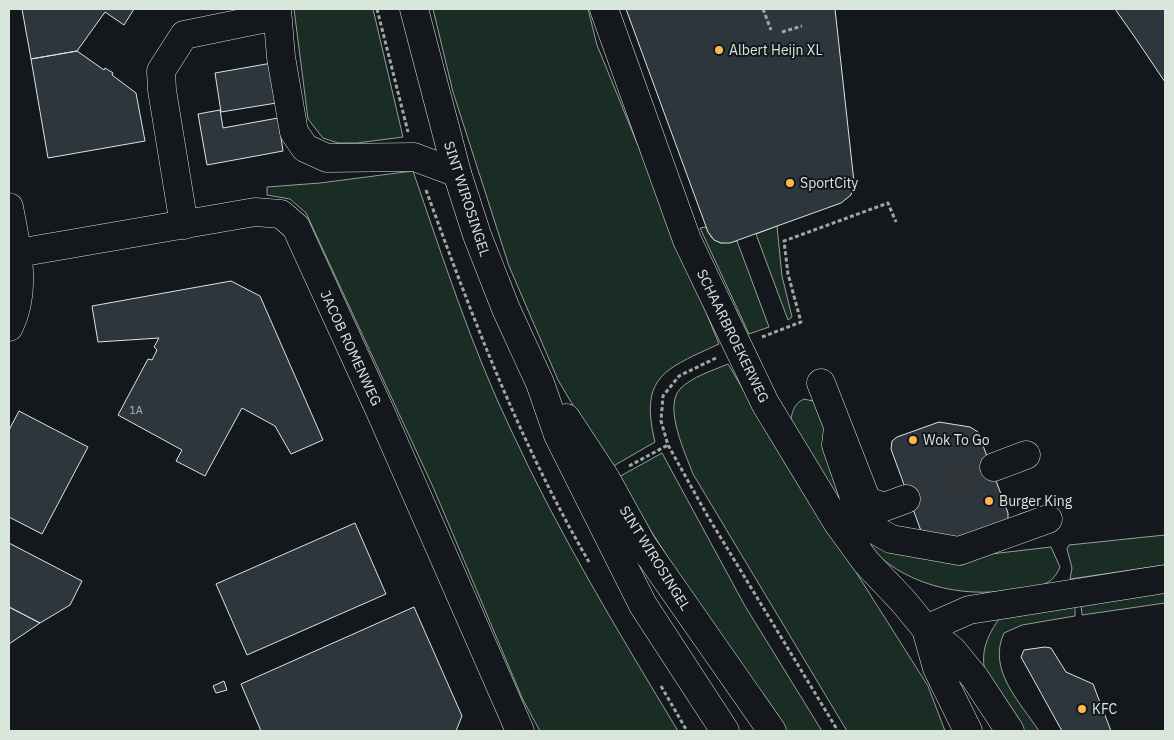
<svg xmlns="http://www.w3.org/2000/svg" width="1174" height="740" font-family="'IBM Plex Sans',sans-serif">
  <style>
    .green { fill: #1a2d24; stroke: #939e99 }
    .building { fill: #2c363c; stroke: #d8e6dc }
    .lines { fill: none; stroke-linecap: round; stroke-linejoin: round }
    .minor-tunnel { stroke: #313739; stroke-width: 28; stroke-dasharray: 28 14; stroke-linecap: butt }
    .minor-casing { stroke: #d8e6dc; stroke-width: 29 }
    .major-casing { stroke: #d8e6dc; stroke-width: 29 }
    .path { stroke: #9da8a2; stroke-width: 3; stroke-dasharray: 4 2.5; stroke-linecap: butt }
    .minor { stroke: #14181c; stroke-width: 28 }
    .major { stroke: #14181c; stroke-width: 28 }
    .poi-dot { fill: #ffb74d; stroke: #14181c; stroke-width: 2 }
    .labels { text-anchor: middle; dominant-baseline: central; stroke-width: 4; stroke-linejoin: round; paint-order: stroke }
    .number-label { font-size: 11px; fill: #adbab4 }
    .poi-label { font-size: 14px; fill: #d8e6dc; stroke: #14181c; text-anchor: start }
    .street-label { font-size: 14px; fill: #d8e6dc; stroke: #14181c }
  </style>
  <rect width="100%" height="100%" fill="#14181c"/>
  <path class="green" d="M294 9H373L403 137 357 143H338L323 138 308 119Z
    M433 9H588L597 45 719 344C665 369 639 376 655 442L610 468 558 380 509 266 453 92Z
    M413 171C443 258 471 346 511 430 559 534 619 633 678 731H540L523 700 433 487 306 213 290 199 267 195V187L320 183Z
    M777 226 782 276 792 317 788 320 756 234Z
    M706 227 711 237 721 243 737 241 769 327 749 334 700 228Z
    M728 364 787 463 928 686 945 731H847L693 474C686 455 663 407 680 389 693 376 712 371 728 364Z
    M804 399 817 402 859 524 965 557 1051 547 1060 567C1051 589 1033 587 1012 590 960 598 902 585 866 543 857 532 850 517 842 504 824 478 807 451 790 424 792 413 793 404 804 399Z
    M662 453 745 606 822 731H779L617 478Z
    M1165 535V565L1070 579 1072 568 1067 549 1069 545Z
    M1165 591V603L1082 615 1081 605Z
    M1075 606V616L1022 625 1004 633C987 670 1020 702 1039 731H1021C994 692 965 666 999 619Z"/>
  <path class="building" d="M22 9H134L124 25 105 12 77 51 31 59Z
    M626 9H835L854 182 851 195 841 203 730 243H721L714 240 708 232Z
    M1115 9H1165V82L1134 36Z
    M77 51 104 70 105 68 113 73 112 75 136 93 145 141 48 158 31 59Z
    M295 59 301 99 221 112 215 73Z
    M220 110 223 128 278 118 283 151 207 165 198 114Z
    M231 281 260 296 323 440 291 454 275 426 242 408 205 476 176 461 182 450 118 415 148 359 152 360 157 350 154 347 159 338 98 342 92 306Z
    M19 411 88 447 42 534 9 517V430Z
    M939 422 970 427 978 432 1008 513V522L964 542 921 531 891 449 892 441 897 437Z
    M355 523 386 594 247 655 216 584Z
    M9 543 82 581 70 605 40 623 9 607Z
    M9 607 40 623 9 644Z
    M414 607 462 716 456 731H261L241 684Z
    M1045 647 1051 648 1066 672 1093 684 1111 731H1062L1021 657 1024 650Z
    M224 681 227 690 216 693 213 686Z"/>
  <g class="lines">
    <path class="minor-tunnel" d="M906 499 994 467"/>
    <g class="minor-casing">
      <path id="minor" d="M277 9 281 57 294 132 305 148 327 158 414 157 457 173
        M604 9 687 240 765 403 837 522 866 562 903 601 926 629 952 650 975 678 1010 731
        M9 207C16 245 28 289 9 327
        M184 225 162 90 161 71 184 35 277 16
        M18 253 255 212 281 214 296 227 380 411 520 731
        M821 383 867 501 884 507 906 499
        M838 428 836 445 863 523 891 539 959 551 1048 519
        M994 467 1026 455
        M926 629 969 610 1165 579
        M926 629 937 668 968 731"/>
    </g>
    <g class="major-casing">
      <path id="major" d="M414 9 457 173 477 235 506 309 540 383 558 435 643 605 725 731
        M566 418 606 479 643 546 772 731"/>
    </g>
    <path class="path" d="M377 9 408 132
      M763 9 771 30
      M782 32 802 26
      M426 190C473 319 520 443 589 562
      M762 337 801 322 788 274 784 241 888 203 896 222
      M716 358 679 376 663 396 661 421 668 445 707 515 838 731
      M629 466 668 445
      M661 686 687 731"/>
    <use href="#minor" class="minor"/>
    <use href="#major" class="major"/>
  </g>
  <g class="poi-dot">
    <circle cx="719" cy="50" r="5"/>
    <circle cx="790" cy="183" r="5"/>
    <circle cx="913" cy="440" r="5"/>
    <circle cx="989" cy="501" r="5"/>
    <circle cx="1082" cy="709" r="5"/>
  </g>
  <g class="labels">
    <g class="number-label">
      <text x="136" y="410">1A</text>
    </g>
    <g class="poi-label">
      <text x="729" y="50">Albert Heijn XL</text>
      <text x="800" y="183">SportCity</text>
      <text x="923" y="440">Wok To Go</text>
      <text x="999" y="501">Burger King</text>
      <text x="1092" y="709">KFC</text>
    </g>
    <g class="street-label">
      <text transform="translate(467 199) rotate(72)">SINT WIROSINGEL</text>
      <text transform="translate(733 336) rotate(64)">SCHAARBROEKERWEG</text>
      <text transform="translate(351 348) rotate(65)">JACOB ROMENWEG</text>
      <text transform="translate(655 558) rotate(58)">SINT WIROSINGEL</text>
    </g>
  </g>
  <rect width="1174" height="740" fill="none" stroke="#d8e6dc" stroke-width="20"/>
</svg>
